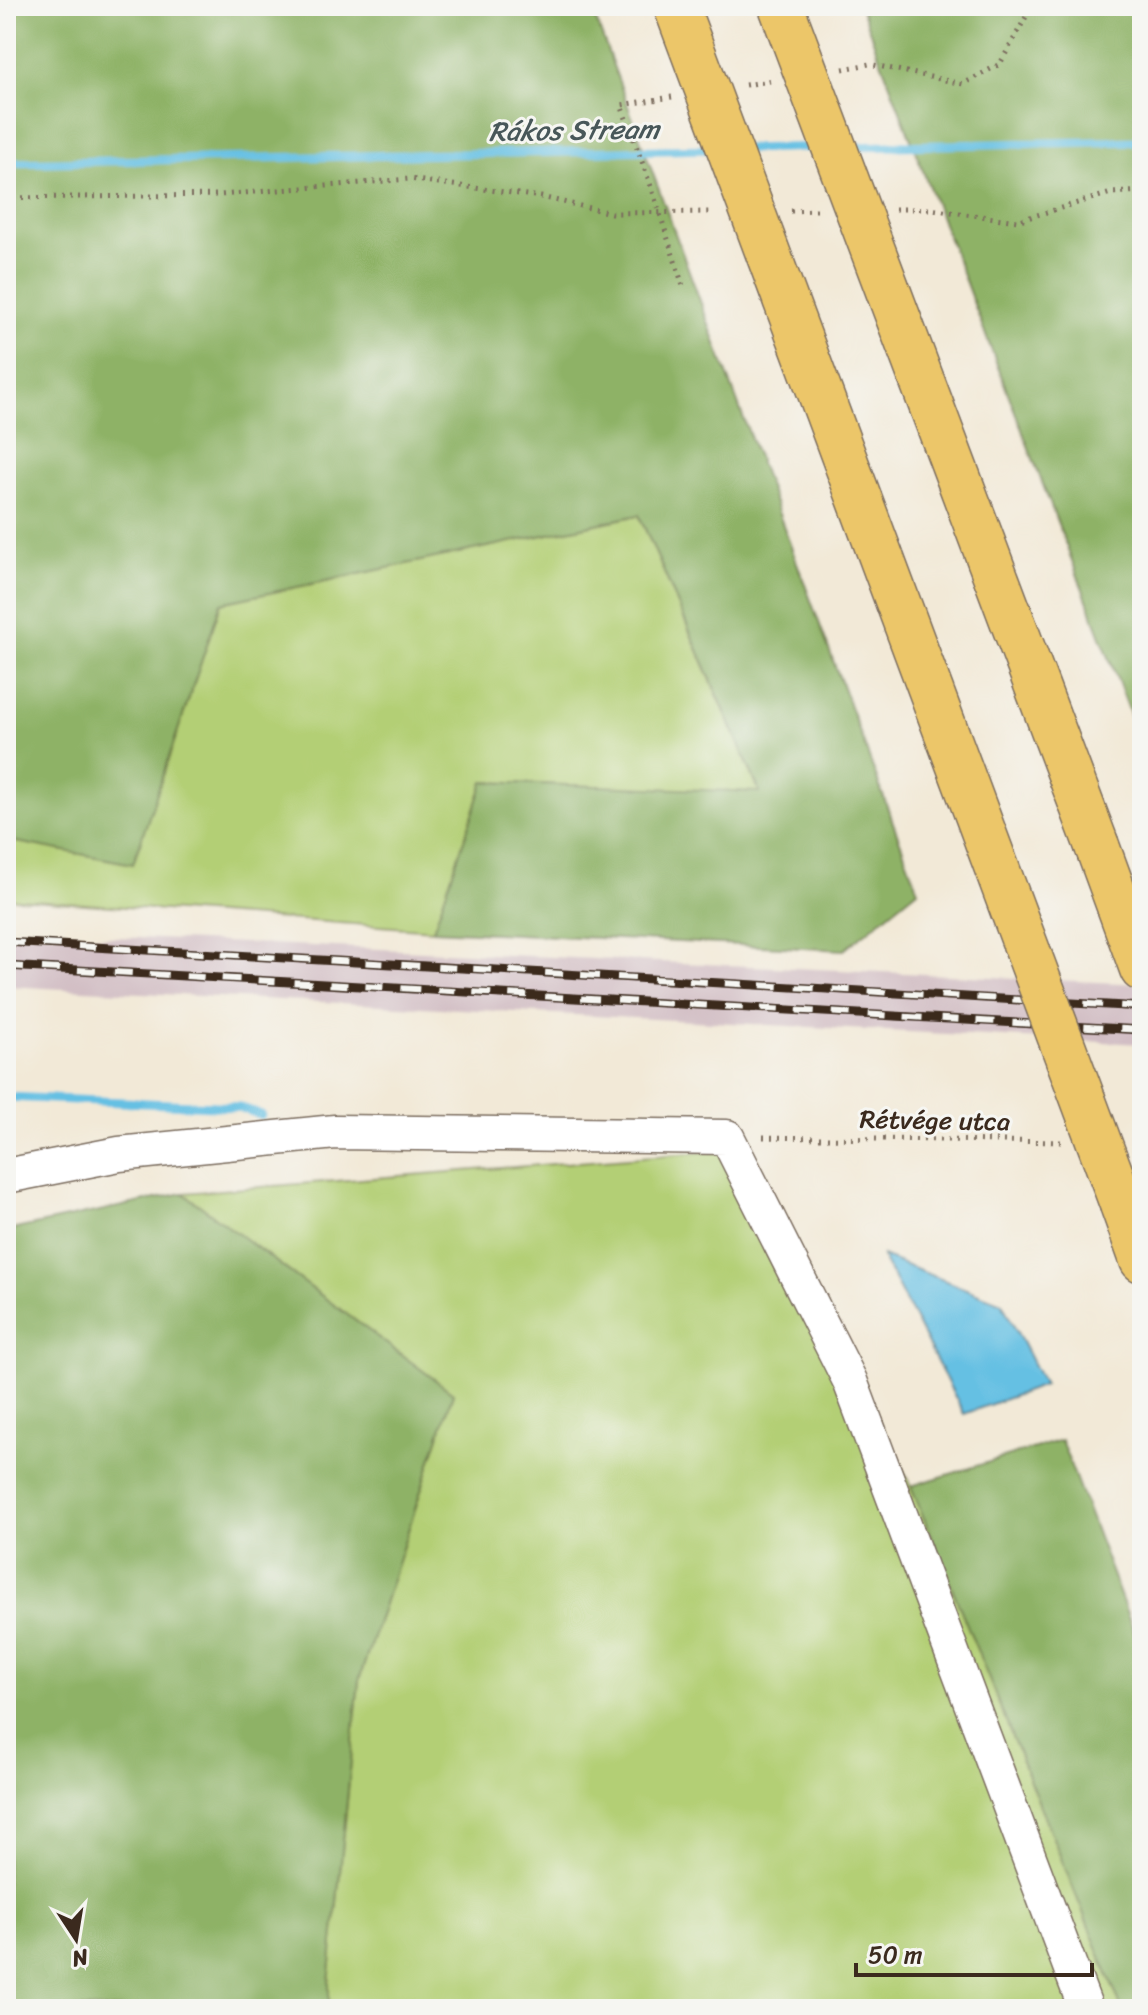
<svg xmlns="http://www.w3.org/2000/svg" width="1148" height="2015" font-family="Sriracha,sans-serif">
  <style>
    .industrial { fill: #d2bec4 }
    .green { fill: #b3cf75; stroke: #777c4a; stroke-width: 2 }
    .forest { fill: #8eb266; stroke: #646e42; stroke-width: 2 }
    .water { fill: #65c0e3; stroke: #507580; stroke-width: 2 }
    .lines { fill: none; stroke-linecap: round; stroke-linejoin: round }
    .stream { stroke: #65c0e3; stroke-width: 9 }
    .street-casing { stroke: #7b6d5f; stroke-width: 37 }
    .highway-casing { stroke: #7b6d5f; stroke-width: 47 }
    .path { stroke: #7b6d5f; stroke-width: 5; stroke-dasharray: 2 6; stroke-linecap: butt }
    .street { stroke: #fff; stroke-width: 34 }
    .highway { stroke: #ecc669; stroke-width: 44 }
    .rail-casing { stroke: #3b2a1e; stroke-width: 9 }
    .rail { stroke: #f6f6f2; stroke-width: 6; stroke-dasharray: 18; stroke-linecap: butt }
    .highway-bridge-casing { stroke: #7b6d5f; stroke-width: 47; stroke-linecap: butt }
    .highway-bridge { stroke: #ecc669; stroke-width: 44 }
    .labels { text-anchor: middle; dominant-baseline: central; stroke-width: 6; stroke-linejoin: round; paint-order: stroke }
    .street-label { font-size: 26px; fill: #3b2a1e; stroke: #f6f6f2 }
    .water-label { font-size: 28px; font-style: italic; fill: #485759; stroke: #f6f6f2 }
  </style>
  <rect width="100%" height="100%" fill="#f6f6f2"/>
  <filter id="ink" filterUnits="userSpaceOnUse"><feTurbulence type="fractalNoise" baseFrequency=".0125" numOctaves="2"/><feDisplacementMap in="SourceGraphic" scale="16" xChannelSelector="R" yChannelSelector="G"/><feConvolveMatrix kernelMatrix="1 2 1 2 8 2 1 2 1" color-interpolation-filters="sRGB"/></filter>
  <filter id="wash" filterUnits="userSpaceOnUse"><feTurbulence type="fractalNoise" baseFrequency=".006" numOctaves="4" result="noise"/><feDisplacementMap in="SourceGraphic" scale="32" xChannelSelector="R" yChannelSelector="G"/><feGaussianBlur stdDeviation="1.8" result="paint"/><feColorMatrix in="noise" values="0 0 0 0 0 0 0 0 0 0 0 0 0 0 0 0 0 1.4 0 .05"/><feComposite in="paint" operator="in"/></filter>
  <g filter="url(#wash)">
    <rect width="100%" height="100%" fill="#f2e9d7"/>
    <path class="industrial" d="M6 932 1142 984V1044L6 986Z"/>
    <path class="green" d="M639 515 760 793 485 782 433 930 6 898V840L133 863 221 603Z
      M742 1149 911 1486 1122 2009H329V1983L359 1680 453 1393 183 1193Z"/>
    <path class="forest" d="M6 6H591L918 890 844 950 433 930 484 782 760 792 639 515 221 603 133 864 6 840Z
      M860 6H1142V744Z
      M183 1193 453 1393 359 1680 329 1983V2009H6V1231Z
      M1061 1440 1142 1653V2009H1122L911 1486Z"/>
    <path class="water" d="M882 1256 1002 1303 1044 1385 964 1414Z"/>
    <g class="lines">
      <path class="stream" d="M845 147 1142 141
        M741 149 822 147
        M6 163 714 149
        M6 1097 239 1107 261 1115"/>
    </g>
  </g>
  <g filter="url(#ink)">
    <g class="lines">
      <g class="street-casing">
        <path id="street" d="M6 1176 119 1154 335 1132 727 1137 850 1381 1086 2009"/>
      </g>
      <g class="highway-casing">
        <path id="highway" d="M1097 846 1142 969
          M1122 1204 1142 1260"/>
      </g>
      <path class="path" d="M843 69 869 64 963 84 1000 64 1032 6
        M745 85 770 81
        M672 97 621 105 652 189 683 286
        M6 198 220 195 409 179 541 197 611 213 713 212
        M895 209H929L1017 221 1111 193 1142 191
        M791 211 817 210
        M763 1137 1061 1142"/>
      <use href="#street" class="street"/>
      <use href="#highway" class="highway"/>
      <g class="rail-casing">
        <path id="rail" d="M6 942 1142 1007
          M6 966 1142 1030"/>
      </g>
      <use href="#rail" class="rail"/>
      <g class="highway-bridge-casing">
        <path id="highway-bridge" d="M676 6 1122 1204
          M781 6 1097 846"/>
      </g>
      <use href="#highway-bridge" class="highway-bridge"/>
    </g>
  </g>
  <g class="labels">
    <g class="street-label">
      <text transform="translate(935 1120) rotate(1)">Rétvége utca</text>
    </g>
    <g class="water-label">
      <text transform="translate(574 130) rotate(-1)">Rákos Stream</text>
    </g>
  </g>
  <rect width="1148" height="2015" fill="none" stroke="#f6f6f2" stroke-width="32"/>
  <g transform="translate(76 1939) rotate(168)" stroke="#f6f6f2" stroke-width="6" paint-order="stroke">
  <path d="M0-6L14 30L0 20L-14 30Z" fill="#3b2a1e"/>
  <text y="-12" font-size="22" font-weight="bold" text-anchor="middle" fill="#3b2a1e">N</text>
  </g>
  <path d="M856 1963v12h236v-12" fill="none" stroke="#3b2a1e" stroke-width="4"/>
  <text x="868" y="1963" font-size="24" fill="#3b2a1e" stroke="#f6f6f2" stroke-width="6" paint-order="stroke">50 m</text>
</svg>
